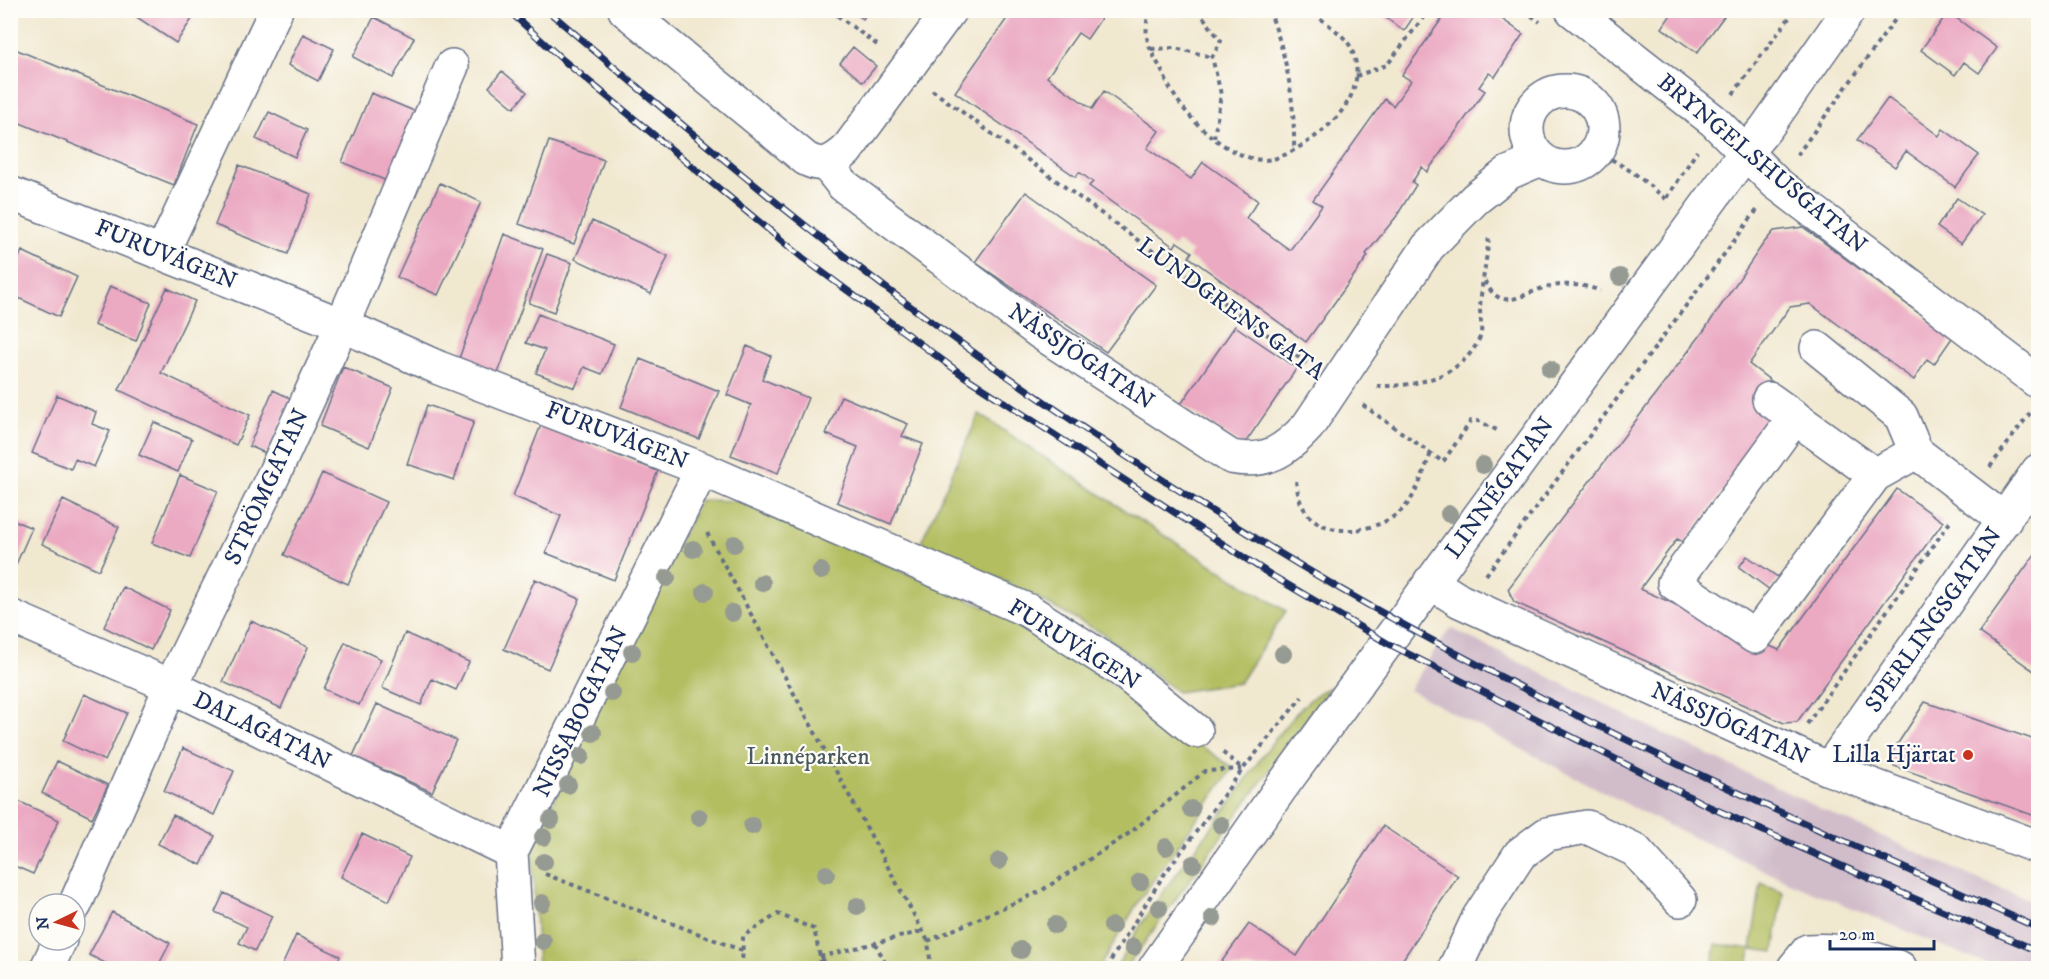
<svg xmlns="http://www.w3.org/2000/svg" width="2049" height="979" font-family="'IM FELL DW Pica',serif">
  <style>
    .industrial { fill: #d1bdca }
    .green { fill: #b3be60; stroke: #67765f; stroke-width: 1.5 }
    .building { fill: #eba9c2 }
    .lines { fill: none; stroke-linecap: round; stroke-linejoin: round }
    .minor-casing { stroke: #667086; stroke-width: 36 }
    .path { stroke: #667086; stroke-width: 4; stroke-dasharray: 4.5 4.5; stroke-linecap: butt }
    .minor { stroke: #fff; stroke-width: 33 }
    .rail-casing { stroke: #1b2f5e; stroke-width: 7 }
    .rail { stroke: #fdfcf7; stroke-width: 4.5; stroke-dasharray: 14; stroke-linecap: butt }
    .tree { fill: #959a92 }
    .poi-dot { fill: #c8321e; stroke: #fdfcf7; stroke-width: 2 }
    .labels { text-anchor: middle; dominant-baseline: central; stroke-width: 4.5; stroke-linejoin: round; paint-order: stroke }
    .street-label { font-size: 24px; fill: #1b2f5e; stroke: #fdfcf7 }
    .poi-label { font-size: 24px; fill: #1b2f5e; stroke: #fdfcf7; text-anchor: end }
    .park-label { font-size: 24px; fill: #495a5f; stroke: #fdfcf7 }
  </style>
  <rect width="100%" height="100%" fill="#fdfcf7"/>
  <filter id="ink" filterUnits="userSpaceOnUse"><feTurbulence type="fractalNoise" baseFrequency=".0167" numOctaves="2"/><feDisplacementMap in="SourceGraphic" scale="12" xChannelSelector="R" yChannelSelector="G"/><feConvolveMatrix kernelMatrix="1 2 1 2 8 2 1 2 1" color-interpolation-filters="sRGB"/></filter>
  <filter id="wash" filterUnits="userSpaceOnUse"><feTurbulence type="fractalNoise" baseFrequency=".008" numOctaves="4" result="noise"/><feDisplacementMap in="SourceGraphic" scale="24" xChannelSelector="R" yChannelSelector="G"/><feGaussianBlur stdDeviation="1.35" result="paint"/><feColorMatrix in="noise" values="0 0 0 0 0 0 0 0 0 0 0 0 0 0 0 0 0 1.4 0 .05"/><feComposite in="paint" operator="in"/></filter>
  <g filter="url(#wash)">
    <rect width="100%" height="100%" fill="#f1e8d0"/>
    <path class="industrial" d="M1450 628 1654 729 1826 811 1977 879 2038 903V968H1995L1789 882 1655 819 1409 690Z"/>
    <path class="green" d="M979 414 1136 518 1286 611 1239 683 1177 692 1102 633 1004 581 920 544Z
      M700 500 737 501 1021 622 1233 768 1140 899 1099 968H538L532 850 570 764Z
      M1330 687 1126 968H1116C1146 909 1190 857 1230 803 1252 772 1296 700 1330 687Z
      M1761 883 1783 892 1774 952 1751 949 1748 968H1712L1716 944 1751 949Z"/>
    <g id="blocks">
      <path class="building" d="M126 10H198L176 43Z
        M851 10H869L863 19Z
        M1013 10H1107L1087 39 1078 33 1047 77 1092 109 1104 91 1159 131 1147 148 1191 179 1203 162 1258 201 1246 218 1290 250 1322 206 1313 200 1385 99 1393 106 1411 81 1402 75 1448 10H1489L1523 34 1495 77 1489 73 1479 87 1485 91 1427 172 1422 167 1412 182 1416 185 1396 217 1366 254 1368 256 1306 342 1189 257 1192 252 1177 242 1174 247 1089 186 1093 182 1079 172 1076 177 955 92Z
        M1375 10H1418L1404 31Z
        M1674 10H1725L1727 12 1697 53 1662 28Z
        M1948 12 1997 48 1979 73 1964 62 1955 75 1921 50Z
        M374 17 414 38 393 78 353 57Z
        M303 34 334 49 318 81 288 65Z
        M10 47 198 124 174 185 10 119Z
        M853 47 876 66 863 82 840 63Z
        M502 71 527 92 514 108 489 87Z
        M371 93 419 113 389 182 342 162Z
        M1888 98 1939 136 1943 129 1979 155 1955 187 1906 151 1895 167 1857 140Z
        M269 112 307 130 295 157 256 139Z
        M549 141 604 160 574 244 519 224Z
        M239 165 311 194 288 254 215 225Z
        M440 183 481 202 438 295 397 277Z
        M1026 192 1156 285 1106 352 975 262Z
        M1957 198 1982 215 1961 244 1937 227Z
        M592 221 668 256 651 294 575 259Z
        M1803 227 1952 338 1934 364 1927 359 1914 380 1810 304 1790 307 1749 364 1792 397 1685 543 1677 539 1640 589 1779 650 1897 489 1943 522 1797 722 1784 723 1514 602 1508 589 1703 332 1763 244 1774 231Z
        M504 234 543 249 496 379 457 364Z
        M22 251 77 277 59 317 10 294V276Z
        M547 254 572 263 554 312 529 303Z
        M110 286 151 303 136 341 94 325Z
        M167 288 195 301 161 373 250 415 236 445 119 390Z
        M538 314 614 344 602 374 584 367 575 388 536 373 545 350 526 343Z
        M1235 326 1297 368 1243 446 1181 404Z
        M747 346 771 356 762 379 808 398 778 473 731 455 751 405 727 395Z
        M640 359 719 391 699 439 621 407Z
        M343 367 393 388 369 447 320 426Z
        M273 390 292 399 268 454 249 446Z
        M57 395 96 412 92 424 110 431 94 467 75 459 71 469 32 453Z
        M841 396 908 424 902 436 923 444 891 524 837 502 858 447 826 434Z
        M427 405 474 421 454 480 407 464Z
        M154 422 192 439 178 472 139 455Z
        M541 425 658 471 614 580 546 553 561 516 513 496Z
        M322 473 386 502 348 584 284 555Z
        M180 475 218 491 190 558 152 543Z
        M63 500 119 527 99 570 42 544Z
        M10 519 32 528 14 569 10 568Z
        M2038 550V674L1979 632Z
        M1747 556 1779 578 1770 590 1739 567Z
        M535 579 580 599 548 669 504 649Z
        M123 587 170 610 151 650 104 627Z
        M251 621 308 647 281 708 223 682Z
        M405 633 469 662 456 690 432 679 421 705 382 688Z
        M345 642 381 659 359 705 324 689Z
        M84 694 127 713 105 761 63 741Z
        M1925 702 2038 741V817L1894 766 1891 754Z
        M377 704 456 740 432 792 353 756Z
        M183 748 234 771 214 815 164 791Z
        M57 761 108 785 92 818 42 793Z
        M16 800 59 820 33 874 10 864V811Z
        M173 815 215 836 201 865 158 844Z
        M1383 826 1458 876 1397 968H1217L1249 924 1297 956Z
        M362 834 410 857 389 901 341 877Z
        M224 893 272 916 255 951 239 943 247 927 215 912Z
        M112 912 170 943 157 968H115L89 955Z
        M296 935 340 956 335 968H281Z"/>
    </g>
  </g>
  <g filter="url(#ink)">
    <use href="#blocks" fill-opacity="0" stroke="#667086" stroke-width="1.5"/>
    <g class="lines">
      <g class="minor-casing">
        <path id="minor" d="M625 10 806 159C823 168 832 163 846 151L950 10
          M1572 10 1714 121 1776 183 2038 382
          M1527 129a38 38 0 1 1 76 0a38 38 0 1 1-76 0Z
          M827 165 843 185 1041 333 1231 457C1266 464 1285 451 1308 426L1428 247 1475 199 1508 173 1541 159
          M10 193 342 325 439 368 702 469 1029 611 1121 670 1196 731
          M162 253 276 10
          M1817 348 1901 416 1916 452
          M1769 399 1875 475 1916 452 2005 520
          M1795 417 1674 583 1755 637 1875 475
          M1430 582 1460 601 1829 769 2038 847
          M10 616 171 686 511 852
          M1829 769 2038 471
          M75 905 171 686 275 472 342 325 452 66
          M47 968 60 940
          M518 968 511 852 702 469
          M1155 968 1280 789 1745 153 1766 128 1849 10
          M1455 968 1479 917 1520 854 1547 834 1587 827 1635 850 1680 900
          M1794 968 1808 951C1840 948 1870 956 1900 968"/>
      </g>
      <path class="path" d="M830 10 880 47
        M1149 10C1141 47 1154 51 1167 82 1181 114 1226 158 1263 160 1278 160 1289 153 1301 146 1334 126 1372 89 1350 46 1343 33 1321 20 1309 10
        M1198 10 1221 41 1212 57 1221 94 1214 138
        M1269 10C1287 56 1295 101 1294 150
        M1524 10 1540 22
        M1151 49 1175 48 1212 57
        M1356 76 1387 65 1429 10
        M932 90 1309 365
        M1733 94 1795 10
        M1596 150 1634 173 1666 199
        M1797 155 1902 10
        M1667 198 1697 151
        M1485 281C1499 311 1519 297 1540 289 1558 283 1583 283 1600 291
        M1377 386C1416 387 1463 377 1480 337 1483 328 1480 318 1480 309 1481 285 1487 260 1489 235
        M1363 405 1443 462 1471 421H1478L1499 431
        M1990 467 2030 413
        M1296 481C1297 488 1298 496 1301 503 1318 542 1376 534 1402 510 1417 496 1423 472 1431 453
        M707 533 928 941
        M1486 575 1757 210
        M1807 724 1950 522
        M545 874 743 951
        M875 943 888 968
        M820 957 923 931
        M821 958 832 968
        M742 968 743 936 778 914 814 929 820 957 819 968
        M931 968 928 941 1041 891 1131 832 1205 771 1243 769 1222 752
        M1106 968 1163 876 1243 769 1302 697"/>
      <use href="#minor" class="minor"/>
      <g class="rail-casing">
        <path id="rail" d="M508 10 563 60 803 258 964 376 1271 575 1387 643 1710 807 1913 898 2038 951
          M547 10C666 112 785 213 910 306 1028 394 1152 475 1278 552 1519 699 1781 813 2038 928"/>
      </g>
      <use href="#rail" class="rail"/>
    </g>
    <g class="tree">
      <circle cx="1620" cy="277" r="9"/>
      <circle cx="1550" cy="369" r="9"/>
      <circle cx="1483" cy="465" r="9"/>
      <circle cx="1449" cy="514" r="9"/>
      <circle cx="734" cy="544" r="9"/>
      <circle cx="693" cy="549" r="9"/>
      <circle cx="821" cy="571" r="9"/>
      <circle cx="667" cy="578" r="9"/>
      <circle cx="762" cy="583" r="9"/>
      <circle cx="705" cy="592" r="9"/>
      <circle cx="732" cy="613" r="9"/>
      <circle cx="632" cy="652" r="9"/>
      <circle cx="1283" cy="654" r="9"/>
      <circle cx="612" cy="693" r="9"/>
      <circle cx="593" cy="733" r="9"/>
      <circle cx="581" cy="756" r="9"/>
      <circle cx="568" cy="785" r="9"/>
      <circle cx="1191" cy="809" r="9"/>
      <circle cx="699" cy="817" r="9"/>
      <circle cx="551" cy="820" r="9"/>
      <circle cx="1221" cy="825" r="9"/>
      <circle cx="752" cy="826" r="9"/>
      <circle cx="543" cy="837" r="9"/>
      <circle cx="1166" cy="847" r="9"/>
      <circle cx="999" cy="861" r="9"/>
      <circle cx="544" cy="862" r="9"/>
      <circle cx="1193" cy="864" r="9"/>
      <circle cx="826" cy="874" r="9"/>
      <circle cx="1140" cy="882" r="9"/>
      <circle cx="542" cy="903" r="9"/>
      <circle cx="857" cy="906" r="9"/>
      <circle cx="1159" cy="908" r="9"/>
      <circle cx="1213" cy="918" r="9"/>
      <circle cx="1055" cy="925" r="9"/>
      <circle cx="1112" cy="926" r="9"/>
      <circle cx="543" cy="941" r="9"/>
      <circle cx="1133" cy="947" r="9"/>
      <circle cx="1021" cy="950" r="9"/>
    </g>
  </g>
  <circle class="poi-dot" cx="1968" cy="755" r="6"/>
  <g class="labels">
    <g class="street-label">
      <text transform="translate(1762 164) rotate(40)">BRYNGELSHUSGATAN</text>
      <text transform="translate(166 255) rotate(22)">FURUVÄGEN</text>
      <text transform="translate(1231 309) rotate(36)">LUNDGRENS GATA</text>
      <text transform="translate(1081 357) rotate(34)">NÄSSJÖGATAN</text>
      <text transform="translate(617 436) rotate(21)">FURUVÄGEN</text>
      <text transform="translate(267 487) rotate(-65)">STRÖMGATAN</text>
      <text transform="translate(1500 488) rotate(-54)">LINNÉGATAN</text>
      <text transform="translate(1934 620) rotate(-55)">SPERLINGSGATAN</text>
      <text transform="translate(1074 645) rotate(32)">FURUVÄGEN</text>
      <text transform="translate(581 712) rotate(-64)">NISSABOGATAN</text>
      <text transform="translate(1730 724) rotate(24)">NÄSSJÖGATAN</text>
      <text transform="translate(262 731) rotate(26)">DALAGATAN</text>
    </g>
    <g class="poi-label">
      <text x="1956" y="755">Lilla Hjärtat</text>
    </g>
    <g class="park-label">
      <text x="808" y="757">Linnéparken</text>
    </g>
  </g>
  <rect width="2049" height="979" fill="none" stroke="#fdfcf7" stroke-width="36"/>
  <g transform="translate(57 922) rotate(265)"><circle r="28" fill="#fdfcf7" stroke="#a3aaba" stroke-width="1.5"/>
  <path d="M0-4.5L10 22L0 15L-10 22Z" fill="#c8321e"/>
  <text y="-9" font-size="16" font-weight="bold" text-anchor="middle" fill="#1b2f5e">N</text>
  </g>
  <path d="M1830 940v9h104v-9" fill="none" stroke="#1b2f5e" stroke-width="3"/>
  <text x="1839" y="940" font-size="18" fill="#1b2f5e" stroke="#fdfcf7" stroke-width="4.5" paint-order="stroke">20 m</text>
</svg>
